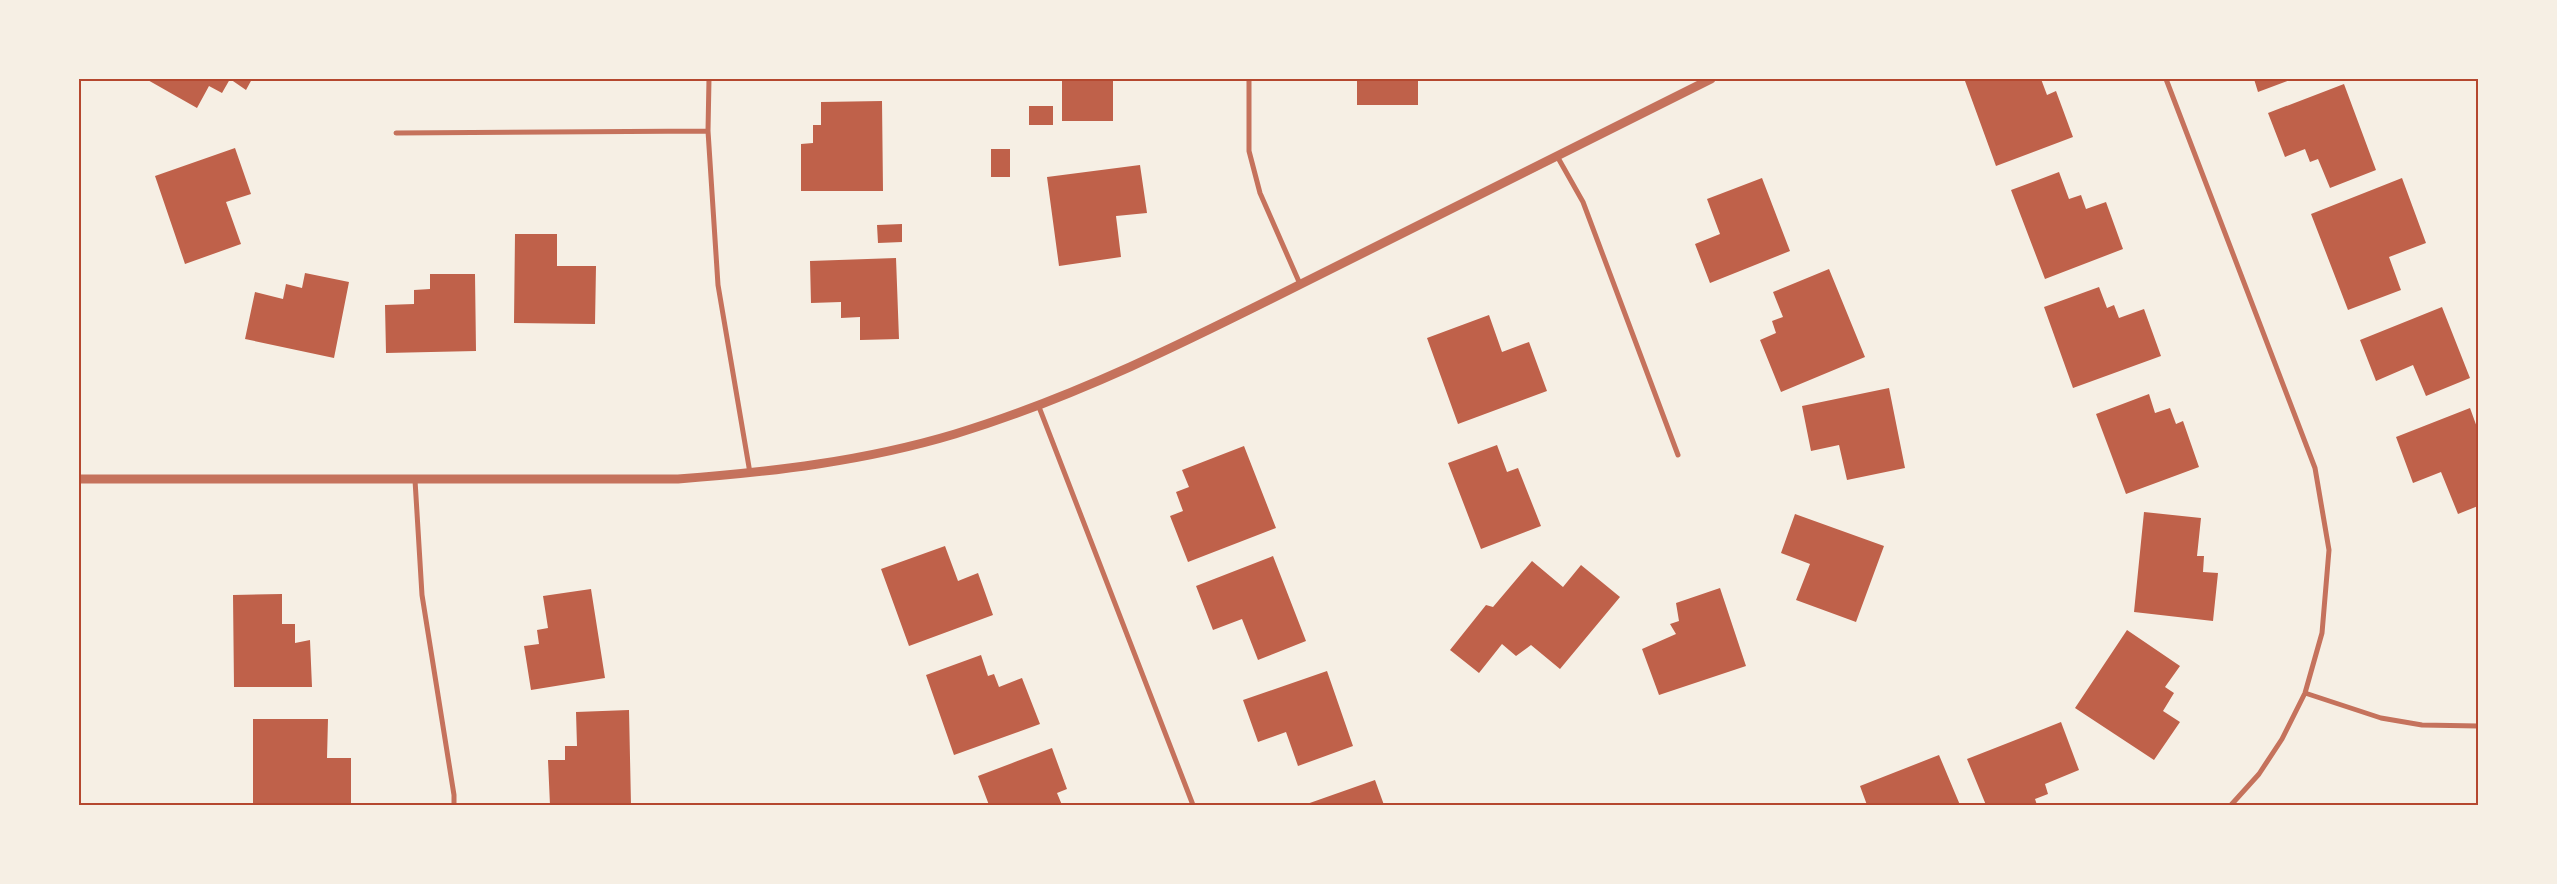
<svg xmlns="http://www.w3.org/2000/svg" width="2557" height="884" font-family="'IBM Plex Sans',sans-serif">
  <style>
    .building { fill: #bf614a }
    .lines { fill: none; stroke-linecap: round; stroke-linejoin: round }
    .minor { stroke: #c5725c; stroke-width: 5 }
    .tertiary { stroke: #c5725c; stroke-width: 9 }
    .neatline { fill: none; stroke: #b5482f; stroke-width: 2 }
  </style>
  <rect width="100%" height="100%" fill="#f6efe4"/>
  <path class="building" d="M146 79H252L246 90 230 79 222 93 209 86 197 108Z
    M1062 79H1113V121H1062Z
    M1347 79H1418V105H1357V81Z
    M1971 79H2028L2029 81 2041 79 2047 95 2056 91 2073 137 1996 166 1965 81Z
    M2254 79H2293L2258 92Z
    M2344 84 2376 170 2330 188 2318 159 2310 162 2305 149 2285 157 2268 113Z
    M882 101 883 191H801V144L813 143V125H821V102Z
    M1029 106H1053V125H1029Z
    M235 148 251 194 226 202 241 244 185 264 155 176Z
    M991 149H1010V177H991Z
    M1140 165 1147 213 1116 216 1121 257 1059 266 1047 177Z
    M2059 172 2069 199 2081 195 2086 209 2106 202 2123 249 2045 279 2011 190Z
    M1762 178 1790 251 1710 283 1695 244 1720 234 1707 199Z
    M2402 178 2426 243 2389 257 2401 290 2348 310 2311 214Z
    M902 224V242L878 243 877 225Z
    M515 234H557V266H596L595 324 514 323Z
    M896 258 899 339 860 340V317L841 318V302L811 303 810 261Z
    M1829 269 1865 357 1781 392 1760 340 1776 333 1772 321 1783 317 1773 292Z
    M305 273 349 282 334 358 245 339 255 292 283 299 286 284 302 288Z
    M430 274H475L476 351 386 353 385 305 414 304V290L430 289Z
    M2099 287 2107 308 2114 305 2119 318 2144 309 2161 356 2073 388 2044 307Z
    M2442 307 2470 378 2426 396 2413 365 2376 381 2360 340Z
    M1489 315 1502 352 1529 342 1547 391 1458 424 1427 338Z
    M1889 388 1905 468 1847 480 1839 445 1811 451 1802 406Z
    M2149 394 2155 413 2170 408 2176 424 2183 421 2199 467 2126 494 2096 414Z
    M2470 408 2478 430V506L2458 514 2441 472 2413 483 2396 437Z
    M1497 445 1507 472 1518 468 1541 526 1481 549 1448 463Z
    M1244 446 1276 528 1188 562 1170 516 1183 511 1176 492 1189 487 1182 470Z
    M2144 512 2201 518 2197 556H2204L2203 572 2218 573 2213 621 2134 612Z
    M1795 514 1884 546 1856 622 1796 600 1810 564 1781 553Z
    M945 546 958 581 978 573 993 615 909 646 881 569Z
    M1273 556 1306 641 1258 660 1242 619 1213 630 1196 586Z
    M1532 561 1563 587 1581 565 1620 597 1560 669 1531 645 1516 656 1502 644 1479 673 1450 650 1486 605 1493 607Z
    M1720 588 1746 666 1659 695 1642 649 1676 634 1670 624 1679 621 1676 603Z
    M591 589 605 678 531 690 524 646 539 644 537 630 548 628 543 596Z
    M282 594V624H295V643L310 640 312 687H234L233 595Z
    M2127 630 2180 666 2165 687 2174 693 2163 711 2180 722 2154 760 2075 708Z
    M981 655 988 676 994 674 999 687 1022 678 1040 724 954 755 926 675Z
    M1327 671 1353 746 1298 766 1286 732 1258 742 1243 700Z
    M629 710 631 805H550L548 760H565V746H577L576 712Z
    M253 719H328L327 758H351V805H253Z
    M2061 722 2079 770 2045 784 2048 794 2035 799 2037 805H1986L1967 759Z
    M1052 748 1067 789 1057 793 1062 805H989L978 776Z
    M1939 755 1960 805H1867L1860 786Z
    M1375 780 1384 805H1304Z"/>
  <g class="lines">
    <path class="minor" d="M709 79 708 131 718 285 750 473
      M1249 79V151L1260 193 1300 284
      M2166 79 2315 468 2329 550 2322 633 2305 693 2282 739 2259 774 2231 805
      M396 133 708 131
      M1557 156 1583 202 1678 455
      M1039 407 1193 805
      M415 480 422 595 454 795V805
      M2305 693 2381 718 2422 725 2478 726"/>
    <path class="tertiary" d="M79 479H678C772 472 865 461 955 434 1086 394 1207 331 1329 270 1457 206 1584 142 1711 79"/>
  </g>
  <rect width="2557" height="884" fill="none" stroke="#f6efe4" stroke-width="160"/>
  <rect x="80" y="80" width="2397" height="724" class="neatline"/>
</svg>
